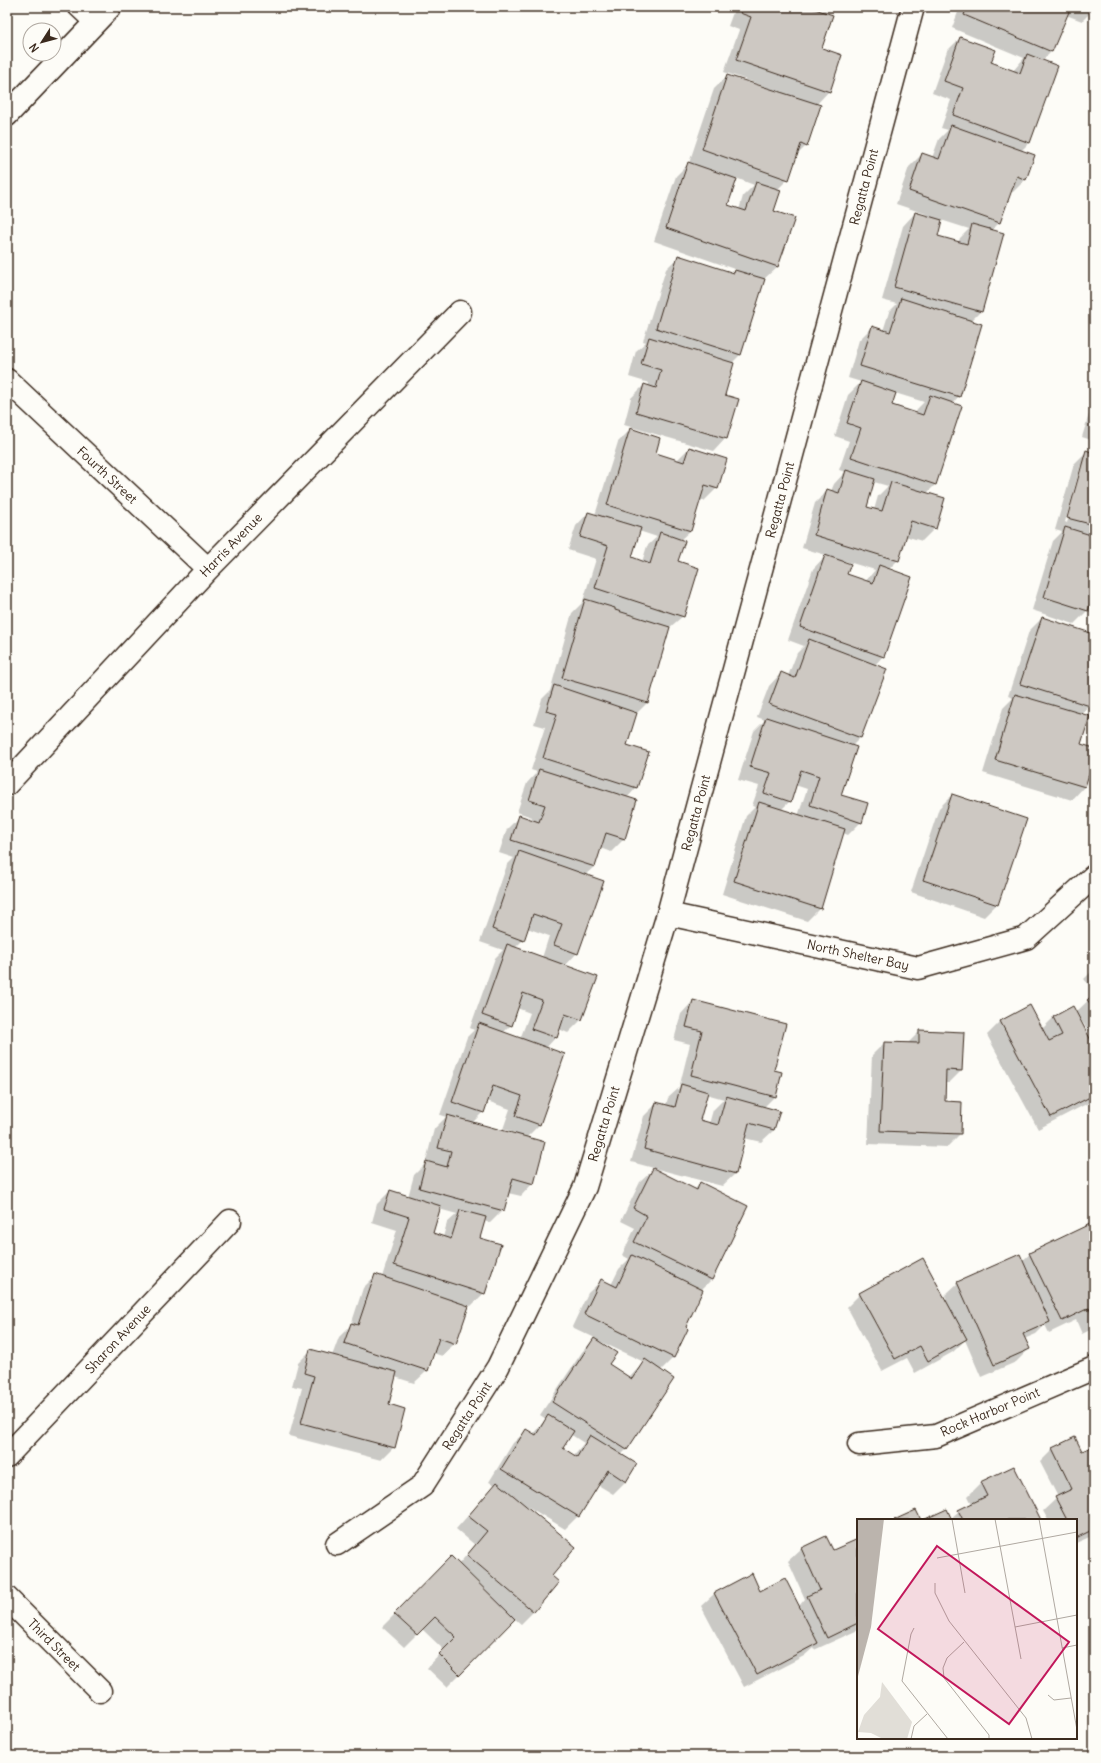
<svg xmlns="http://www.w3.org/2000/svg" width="1101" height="1763" font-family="Delius,sans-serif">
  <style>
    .shadow { fill: #0003; fill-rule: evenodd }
    .building { fill: #cdc8c2; stroke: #3b2a1e }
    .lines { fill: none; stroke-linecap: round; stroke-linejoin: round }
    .service-casing { stroke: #3b2a1e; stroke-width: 18 }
    .minor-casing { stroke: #3b2a1e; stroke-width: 25 }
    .tertiary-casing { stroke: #3b2a1e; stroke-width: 25 }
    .service { stroke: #fdfcf7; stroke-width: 15 }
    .minor { stroke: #fdfcf7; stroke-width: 22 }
    .tertiary { stroke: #fdfcf7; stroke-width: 22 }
    .labels { text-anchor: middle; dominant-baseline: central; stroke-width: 3.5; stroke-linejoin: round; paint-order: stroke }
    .street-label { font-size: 13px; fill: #3b2a1e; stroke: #fdfcf7 }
    .inset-road { fill: none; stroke: #afa8a0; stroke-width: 1 }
    .view { fill: #c2185b; fill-opacity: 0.15; stroke: #c2185b; stroke-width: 2 }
    .inset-edge { fill: none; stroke: #3b2a1e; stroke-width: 2 }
  </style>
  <rect width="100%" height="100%" fill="#fdfcf7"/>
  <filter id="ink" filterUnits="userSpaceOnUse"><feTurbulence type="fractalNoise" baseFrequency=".025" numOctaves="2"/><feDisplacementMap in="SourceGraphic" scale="8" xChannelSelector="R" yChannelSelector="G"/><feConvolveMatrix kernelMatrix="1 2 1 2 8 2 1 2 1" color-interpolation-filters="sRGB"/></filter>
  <g filter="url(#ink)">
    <path class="shadow" d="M735 7H806L820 49 829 91 816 105 806 146 795 157 788 179 777 190 773 212 778 266 764 279 740 355 732 363 724 396 726 438 714 451 624 425 631 398 644 385 648 386 649 383 629 377 636 351 646 342 643 341 666 269 679 256 733 274 737 270 654 241 676 176 689 163 714 89 727 76 768 90 769 88 724 72 739 30 728 26ZM736 178 754 185 743 196 739 210 726 206Z
      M816 7H829L825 11Z
      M960 7H1094V9L1082 21 1066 15 1052 51 1042 61 1029 143 1021 151 1026 179 1013 192 1010 191 999 223 991 231 981 311 971 321 959 396 952 404 960 406 935 485 926 494 935 528 922 541 905 536 898 560 889 569 883 656 875 665 886 669 860 738 852 746 840 795 861 822 848 835 843 833 820 908 807 921 722 894 746 816 755 807 752 806 759 786 738 780 754 731 765 720 757 717 769 686 781 673 788 676 797 653 804 646 788 640 813 569 826 555 802 548 815 503 828 490 831 491 834 484 845 472 839 470 849 441 835 436 848 395 861 382 848 378 859 340 872 327 883 331 889 312 897 304 882 300 903 226 915 213 925 216 926 214 896 204 909 167 922 154 932 158 939 139 948 130 941 128 951 100 932 93 947 51 960 38 990 63 1013 71 1024 58 952 28ZM941 220 969 229 960 238 958 243 936 237ZM895 393 924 402 917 409 916 414 891 406ZM874 482 888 486 878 496 874 510 866 508ZM845 561 875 570 865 582 846 575ZM795 785 807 789 798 816 781 810 790 801Z
      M1094 398V441L1082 437Z
      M631 429 654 454 676 461 689 448 717 488 704 501 700 500 690 531 680 540 677 562 683 616 669 628 647 703 636 714 626 745 648 753 636 788 627 798 636 801 624 839 611 852 600 848 594 867 585 875 577 953 565 966 596 977 581 1020 568 1033 559 1029 556 1037 546 1048 539 1125 526 1138 533 1183 521 1196 508 1193 503 1210 490 1223 484 1221 478 1238 484 1293 471 1306 464 1304 455 1343 442 1356 433 1353 427 1371 414 1383 395 1377 388 1405 394 1447 381 1460 289 1436 302 1388 292 1386 298 1363 311 1350 332 1356 339 1337 351 1325 363 1288 376 1275 382 1277 397 1230 372 1222 377 1204 390 1191 408 1197 414 1175 428 1161H426L434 1129 446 1117 440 1115 467 1037 474 1030 470 1028 495 958 503 950 480 942 507 865 514 858 499 853 507 829 520 816 531 820 532 817 517 812 527 783 537 772 531 770 545 727 534 724 542 699 550 691 572 613 584 601H583L596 559 568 550 576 526 588 513 595 515 618 442ZM639 531 657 537 647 546 642 562 630 558ZM527 928 549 936 542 958 515 948 523 940ZM517 1008 530 1013 520 1039 503 1033 511 1025ZM487 1101 510 1109 503 1129 515 1133 514 1135 472 1123 483 1112ZM439 1209 457 1214 447 1223 443 1237 431 1234Z
      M1087 451 1094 454V614L1087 611 1074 624 1032 610 1053 541 1062 532 1055 530 1074 464ZM1081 465H1083L1067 523 1065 522Z
      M1042 618 1094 635V691L1089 706 1081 714 1080 745 1094 749V754L1084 787 1072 800 983 773 1003 708 1013 698 1008 696 1029 631Z
      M952 795 997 904 984 917 911 892 939 808Z
      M1094 969V991L1084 979Z
      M1094 995V1037L1080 1019 1094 1048V1100L1038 1129 987 1035 1000 1022 1030 1006 1042 1029 1053 1018 1073 1008 1075 1013Z
      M693 1001 773 1070 775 1096 764 1107 774 1130 761 1142 744 1138 735 1174 722 1186 631 1162 644 1116 657 1103 666 1105 668 1098 679 1088 690 1044 674 1040 681 1014ZM706 1094 724 1099 713 1110 709 1124 699 1121Z
      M920 1031 961 1071 949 1083H945L944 1102 961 1103 960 1134 947 1147 868 1144 872 1055 884 1043 907 1044Z
      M653 1170 694 1190 701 1183 747 1206 711 1280 701 1290 674 1357 660 1371 672 1379 626 1450 621 1455 626 1481 613 1494 598 1485 578 1516 565 1529 522 1503 551 1576 534 1611 521 1624 515 1619 447 1687 427 1668 444 1650 422 1629 404 1647 382 1627 451 1558 458 1565 475 1545 456 1529 495 1485 489 1482 513 1443 526 1431 532 1435 546 1419 540 1415 582 1352 595 1338 572 1327 588 1293 601 1281 611 1285 619 1269 629 1259 622 1255 635 1228 621 1221 640 1182ZM599 1341 644 1362 629 1378 608 1364ZM570 1434 584 1443 573 1456 561 1449Z
      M1094 1223V1328L1082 1334 1076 1320 1049 1333 1045 1325 1036 1334 1024 1339 1029 1349 1016 1362 981 1377 965 1340 953 1352 915 1373 907 1358 882 1371 847 1307 860 1294 923 1259 946 1301 947 1300 945 1295 958 1283 1022 1261 1030 1254Z
      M1094 1447V1535L1076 1543V1520H1048L1043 1511 1058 1497 1040 1462 1053 1449 1082 1452Z
      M981 1483 1040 1520H926L950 1519 959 1511 972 1504 968 1496Z
      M826 1537 832 1551 858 1540V1630L814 1650 813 1648 804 1656 744 1687 701 1606 714 1594 751 1575 760 1592 798 1607 805 1599 788 1561 801 1549Z"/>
    <path class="building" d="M743 7H809L833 15 822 48 842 55 830 92 736 60 751 17 740 13Z
      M967 7H1071L1052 52 964 15Z
      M960 37 996 50 991 62 1020 73 1027 54 1058 66 1030 143 953 115 963 88 944 81Z
      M727 75 821 105 807 147 801 144 789 180 702 149Z
      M951 125 1035 155 1026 180 1017 176 1000 223 909 191 922 153 939 159Z
      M688 162 737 179 728 205 746 211 756 182 781 190 774 211 795 218 778 267 666 228Z
      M915 212 942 220 938 236 967 244 972 224 1004 233 982 312 894 287Z
      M678 255 734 273 735 270 765 279 741 355 656 328Z
      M901 298 982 324 960 397 860 366 872 326 890 332Z
      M649 337 734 363 725 395 739 399 727 439 636 412 644 384 656 388 661 370 641 364Z
      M861 381 896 393 892 405 923 415 930 395 962 406 936 485 851 457 861 428 847 423Z
      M630 428 660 438 656 453 684 462 689 447 727 459 718 489 705 485 691 531 607 505Z
      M1086 450 1094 453V525L1067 518Z
      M846 470 875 479 867 507 882 511 891 482 945 498 936 529 911 521 899 561 814 535 827 489 839 493Z
      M588 512 641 528 632 557 650 564 660 532 685 541 678 561 699 568 684 617 595 588 608 546 580 537Z
      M1065 527 1094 536V597H1093L1088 611 1044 597Z
      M825 555 851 564 847 574 873 583 879 565 912 577 884 657 800 627Z
      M585 599 615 608V610L670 627 648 703 562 678Z
      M1042 617 1094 634V693L1090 706 1020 684Z
      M809 639 887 669 861 738 769 704 781 672 795 678Z
      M554 685 637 713 627 745 649 752 637 788 543 758 557 714 546 711Z
      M1015 694 1090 716 1081 744 1094 748V758L1085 787 995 760Z
      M766 717 857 747 841 795 868 803 862 823 810 805 819 776 801 770 791 802 764 793 771 773 750 767Z
      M539 769 637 800 625 839 606 833 595 867 511 840 519 815 539 822 545 805 529 800Z
      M952 794 1027 819 998 905 923 880Z
      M759 802 845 829 821 909 734 881Z
      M519 851 604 881 578 954 554 945 562 924 533 914 524 941 492 929Z
      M507 944 598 977 582 1020 565 1014 557 1038 531 1029 542 1000 523 993 512 1026 482 1015Z
      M1094 994V1008L1087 1000Z
      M693 1000 786 1024 774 1070 782 1072 776 1097 691 1075 702 1031 686 1027Z
      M1030 1005 1049 1041 1062 1035 1053 1017 1073 1006 1094 1046V1095L1051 1117 1000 1021Z
      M479 1023 565 1054 540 1125 515 1116 522 1096 493 1086 484 1113 452 1102Z
      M919 1030 964 1032 962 1071 946 1070 945 1101 962 1102 961 1134 880 1131 884 1042 919 1043Z
      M681 1084 708 1092 700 1120 718 1125 726 1096 780 1111 774 1130 749 1123 736 1174 644 1149 656 1102 675 1107Z
      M447 1115 545 1142 534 1184 513 1178 504 1211 419 1188 426 1161 447 1167 451 1151 438 1148Z
      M653 1168 697 1190 700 1182 748 1206 712 1280 634 1242 647 1216 633 1208Z
      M390 1190 441 1206 433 1233 451 1239 460 1210 486 1217 480 1238 501 1244 485 1294 394 1265 409 1217 384 1209Z
      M1094 1222V1319L1089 1308 1062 1321 1029 1253Z
      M1020 1254 1050 1322 1023 1334 1030 1349 994 1365 957 1282Z
      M632 1255 703 1290 686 1327 688 1329 674 1358 584 1314 601 1279 617 1287Z
      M923 1258 967 1339 928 1361 920 1346 895 1359 859 1293Z
      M375 1274 469 1306 456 1344 439 1338 428 1371 344 1343 351 1323 358 1325Z
      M594 1338 617 1353 609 1364 632 1379 645 1359 674 1379 627 1450 552 1402Z
      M310 1349 397 1372 389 1404 405 1409 395 1448 301 1423 314 1376 304 1373Z
      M548 1415 574 1431 563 1448 577 1457 590 1435 637 1464 626 1482 608 1470 579 1517 501 1469 526 1429 536 1435Z
      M1075 1437 1082 1451 1094 1446V1529L1076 1538V1520H1067L1055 1497 1072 1489 1052 1448Z
      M1014 1466 1041 1520H963L958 1510 987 1496 980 1482Z
      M497 1482 576 1547 552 1576 559 1582 534 1612 467 1555 487 1531 468 1516Z
      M947 1509 952 1520H923Z
      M916 1510 921 1520H894Z
      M826 1536 833 1550 858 1539V1623L827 1638 807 1596 820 1590 801 1548Z
      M451 1556 515 1619 460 1675 439 1654 456 1637 435 1617 417 1635 394 1614Z
      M752 1573 760 1591 785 1578 818 1643 757 1675 714 1593Z"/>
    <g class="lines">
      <g class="service-casing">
        <path id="service" d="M75 7 93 24"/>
      </g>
      <g class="minor-casing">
        <path id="minor" d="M7 380 208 569
          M7 784 208 569 460 312
          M668 914 918 968 1026 938 1094 876
          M859 1444 936 1436 1094 1368
          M7 1456 230 1221
          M337 1544 422 1486 498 1367 585 1187 668 914 913 7
          M7 1598 100 1691"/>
      </g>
      <g class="tertiary-casing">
        <path id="tertiary" d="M7 115 110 7"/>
      </g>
      <use href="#service" class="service"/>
      <use href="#minor" class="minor"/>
      <use href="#tertiary" class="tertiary"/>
    </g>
  </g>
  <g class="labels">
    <g class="street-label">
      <text transform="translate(864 187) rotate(-75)">Regatta Point</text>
      <text transform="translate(107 475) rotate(43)">Fourth Street</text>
      <text transform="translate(780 500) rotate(-75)">Regatta Point</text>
      <text transform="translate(231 545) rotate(-46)">Harris Avenue</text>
      <text transform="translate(696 813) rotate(-75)">Regatta Point</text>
      <text transform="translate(858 955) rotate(12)">North Shelter Bay</text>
      <text transform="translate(604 1124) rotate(-73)">Regatta Point</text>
      <text transform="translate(118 1339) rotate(-47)">Sharon Avenue</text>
      <text transform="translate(990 1412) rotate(-23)">Rock Harbor Point</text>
      <text transform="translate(467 1416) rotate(-57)">Regatta Point</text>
      <text transform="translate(54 1645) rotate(45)">Third Street</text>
    </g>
  </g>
  <g transform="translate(857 1519)">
    <rect width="220" height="220" fill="#fdfcf7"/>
    <path d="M25 163 55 203 50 220H26L14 214 1 213 7 196 23 178Z" fill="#e1ded7"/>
    <path d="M0 0H27L14 108 0 161Z" fill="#bbb4ad"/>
    <path class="inset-road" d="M95 0 108 74M138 0 164 140M182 0 220 211M80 39 220 13M78 64V74L92 102 169 199 175 220M158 108 220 96M57 109 54 115 45 162 91 220M107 123 90 139 86 149 87 159 132 216V220M205 129 220 126M191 176 197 181 214 179M54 220 57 207 70 195"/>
    <path class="view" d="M80 27 212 123 152 205 21 110Z"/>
    <rect width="220" height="220" class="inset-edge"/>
  </g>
  <rect width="1101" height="1763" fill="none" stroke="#fdfcf7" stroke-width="24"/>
  <rect x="12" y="12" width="1077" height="1739" fill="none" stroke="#3b2a1e" stroke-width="1.5" filter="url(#ink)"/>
  <g transform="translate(42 42) rotate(234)"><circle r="19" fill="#fdfcf7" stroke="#afa8a0"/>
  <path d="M0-3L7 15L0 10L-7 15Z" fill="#3b2a1e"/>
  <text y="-6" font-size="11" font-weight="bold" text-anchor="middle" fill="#3b2a1e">N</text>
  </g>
</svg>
